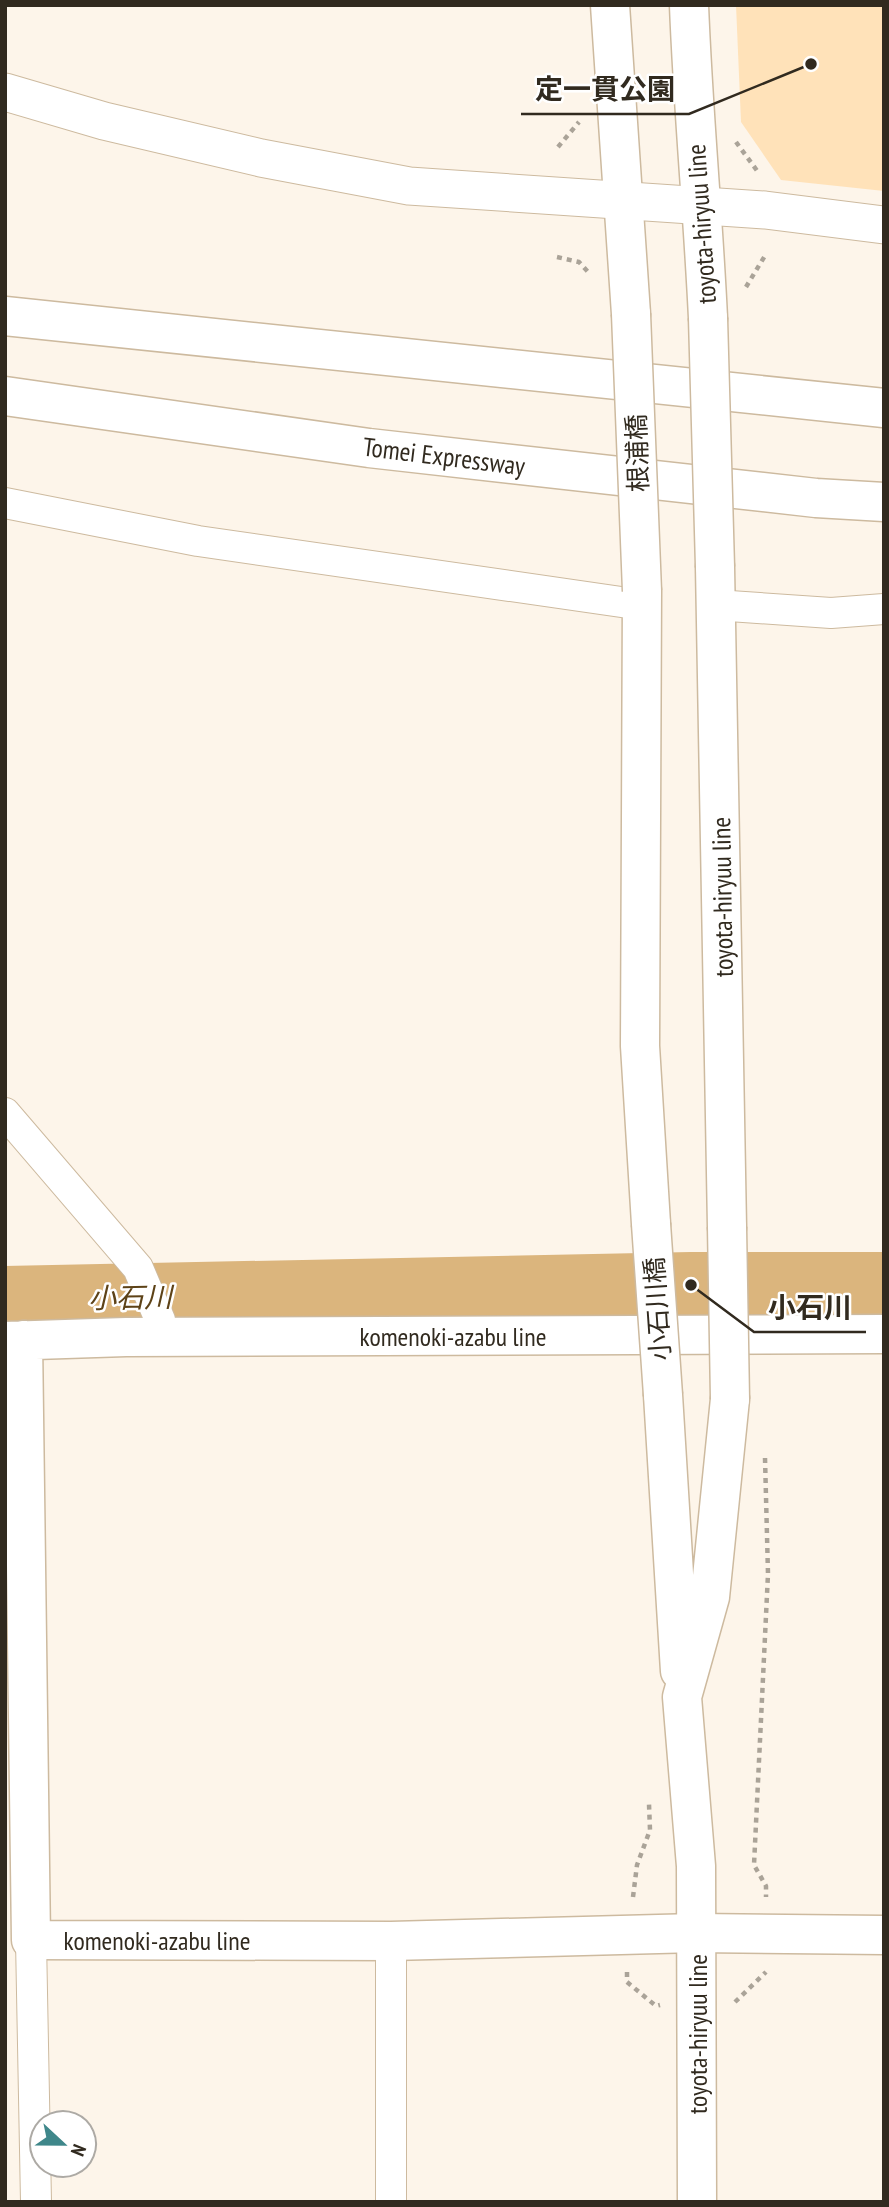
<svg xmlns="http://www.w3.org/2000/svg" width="889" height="2207" font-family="'PT Sans Narrow','Noto Sans JP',sans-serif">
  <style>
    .green { fill: #ffe2b9 }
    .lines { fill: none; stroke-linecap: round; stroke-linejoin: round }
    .river { stroke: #dbb57d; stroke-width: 66 }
    .minor-casing { stroke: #cdba9f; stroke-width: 32 }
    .tertiary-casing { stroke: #cdba9f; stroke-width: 39 }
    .secondary-casing { stroke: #cdba9f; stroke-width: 41 }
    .primary-casing { stroke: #cdba9f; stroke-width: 41 }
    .motorway-casing { stroke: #cdba9f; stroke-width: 41 }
    .path { stroke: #aaa398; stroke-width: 4.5; stroke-dasharray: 5 5; stroke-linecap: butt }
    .minor { stroke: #fff; stroke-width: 30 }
    .tertiary { stroke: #fff; stroke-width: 37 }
    .secondary { stroke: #fff; stroke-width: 38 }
    .primary { stroke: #fff; stroke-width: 38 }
    .motorway { stroke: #fff; stroke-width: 38 }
    .primary-bridge-casing { stroke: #cdba9f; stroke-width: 41; stroke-linecap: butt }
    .primary-bridge { stroke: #fff; stroke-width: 38 }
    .labels { text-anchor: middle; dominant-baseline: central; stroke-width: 5; stroke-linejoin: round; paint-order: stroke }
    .street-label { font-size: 26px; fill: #312a1f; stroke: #fff }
    .water-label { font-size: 28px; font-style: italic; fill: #5d4217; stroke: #fff }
    .leader { fill: none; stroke: #312a1f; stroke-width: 2.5 }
    .callout-dot { fill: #312a1f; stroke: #fff; stroke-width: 2.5 }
    .callout-label { font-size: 28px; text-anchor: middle; font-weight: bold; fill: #312a1f; stroke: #fff; stroke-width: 5; stroke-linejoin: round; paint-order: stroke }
  </style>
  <rect width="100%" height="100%" fill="#fdf5ea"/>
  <path class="green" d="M736 5H884V191L781 180 741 122Z"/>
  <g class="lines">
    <path class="river" d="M5 1299 691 1285H884"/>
    <g class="minor-casing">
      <path id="minor" d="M5 503 198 541 642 605
        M715 605 831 613 884 609
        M5 1113 138 1268 160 1320 163 1337
        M31 1940 36 2202
        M391 2202V1941"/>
    </g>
    <g class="tertiary-casing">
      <path id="tertiary" d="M5 92 104 121 261 158 409 186 765 210 884 225"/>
    </g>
    <g class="secondary-casing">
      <path id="secondary" d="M23 1340 31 1940 391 1941 696 1933 884 1935
        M5 1341 126 1337 884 1334"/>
    </g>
    <g class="primary-casing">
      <path id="primary" d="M610 5 631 314
        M689 5C693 110 703 213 708 318
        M715 567 727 1227
        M642 591 640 1046 651 1224
        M663 1395 680 1671
        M697 2202 696 1866 682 1697 710 1597 730 1399"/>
    </g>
    <g class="motorway-casing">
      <path id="motorway" d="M5 316 884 408
        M5 396 369 448 816 498 884 502"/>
    </g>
    <path class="path" d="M736 142 758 172
      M558 147 579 122
      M557 257 579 262 589 273
      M746 287 766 254
      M765 1458 768 1574 754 1865 766 1886V1897
      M633 1897 637 1865 650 1830 649 1804
      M627 1972V1982L656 2006 660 2005
      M735 2002 766 1972"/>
    <use href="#minor" class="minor"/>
    <use href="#tertiary" class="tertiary"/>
    <use href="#secondary" class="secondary"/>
    <use href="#primary" class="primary"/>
    <use href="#motorway" class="motorway"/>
    <g class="primary-bridge-casing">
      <path id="primary-bridge" d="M631 314 642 591
        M708 318 715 567
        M651 1224 663 1395
        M727 1227 730 1399"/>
    </g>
    <use href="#primary-bridge" class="primary-bridge"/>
  </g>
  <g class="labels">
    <g class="street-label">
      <text transform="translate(701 224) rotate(-94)">toyota-hiryuu line</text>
      <text transform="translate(637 453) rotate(-92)">根浦橋</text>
      <text transform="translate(444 456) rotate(7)">Tomei Expressway</text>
      <text transform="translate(722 897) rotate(-91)">toyota-hiryuu line</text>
      <text transform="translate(657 1309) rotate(-94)">小石川橋</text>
      <text x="453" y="1336">komenoki-azabu line</text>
      <text x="157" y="1940">komenoki-azabu line</text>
      <text transform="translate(697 2034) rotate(-90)">toyota-hiryuu line</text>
    </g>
    <g class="water-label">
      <text transform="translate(130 1297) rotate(-1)">小石川</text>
    </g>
  </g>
  <path class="leader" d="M811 64L689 114H521M691 1285L754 1332H866"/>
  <g class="callout-dot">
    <circle cx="811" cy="64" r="7"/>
    <circle cx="691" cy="1285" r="7"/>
  </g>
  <g class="callout-label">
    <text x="605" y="99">定一貫公園</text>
    <text x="810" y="1317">小石川</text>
  </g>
  <rect width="889" height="2207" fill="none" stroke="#312a1f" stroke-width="14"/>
  <g transform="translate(63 2144) rotate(112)"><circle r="33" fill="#ffffff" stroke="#adaaa5" stroke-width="2"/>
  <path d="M0-5L12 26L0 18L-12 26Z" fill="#3f878a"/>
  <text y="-10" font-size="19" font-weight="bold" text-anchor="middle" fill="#312a1f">N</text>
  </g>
</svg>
